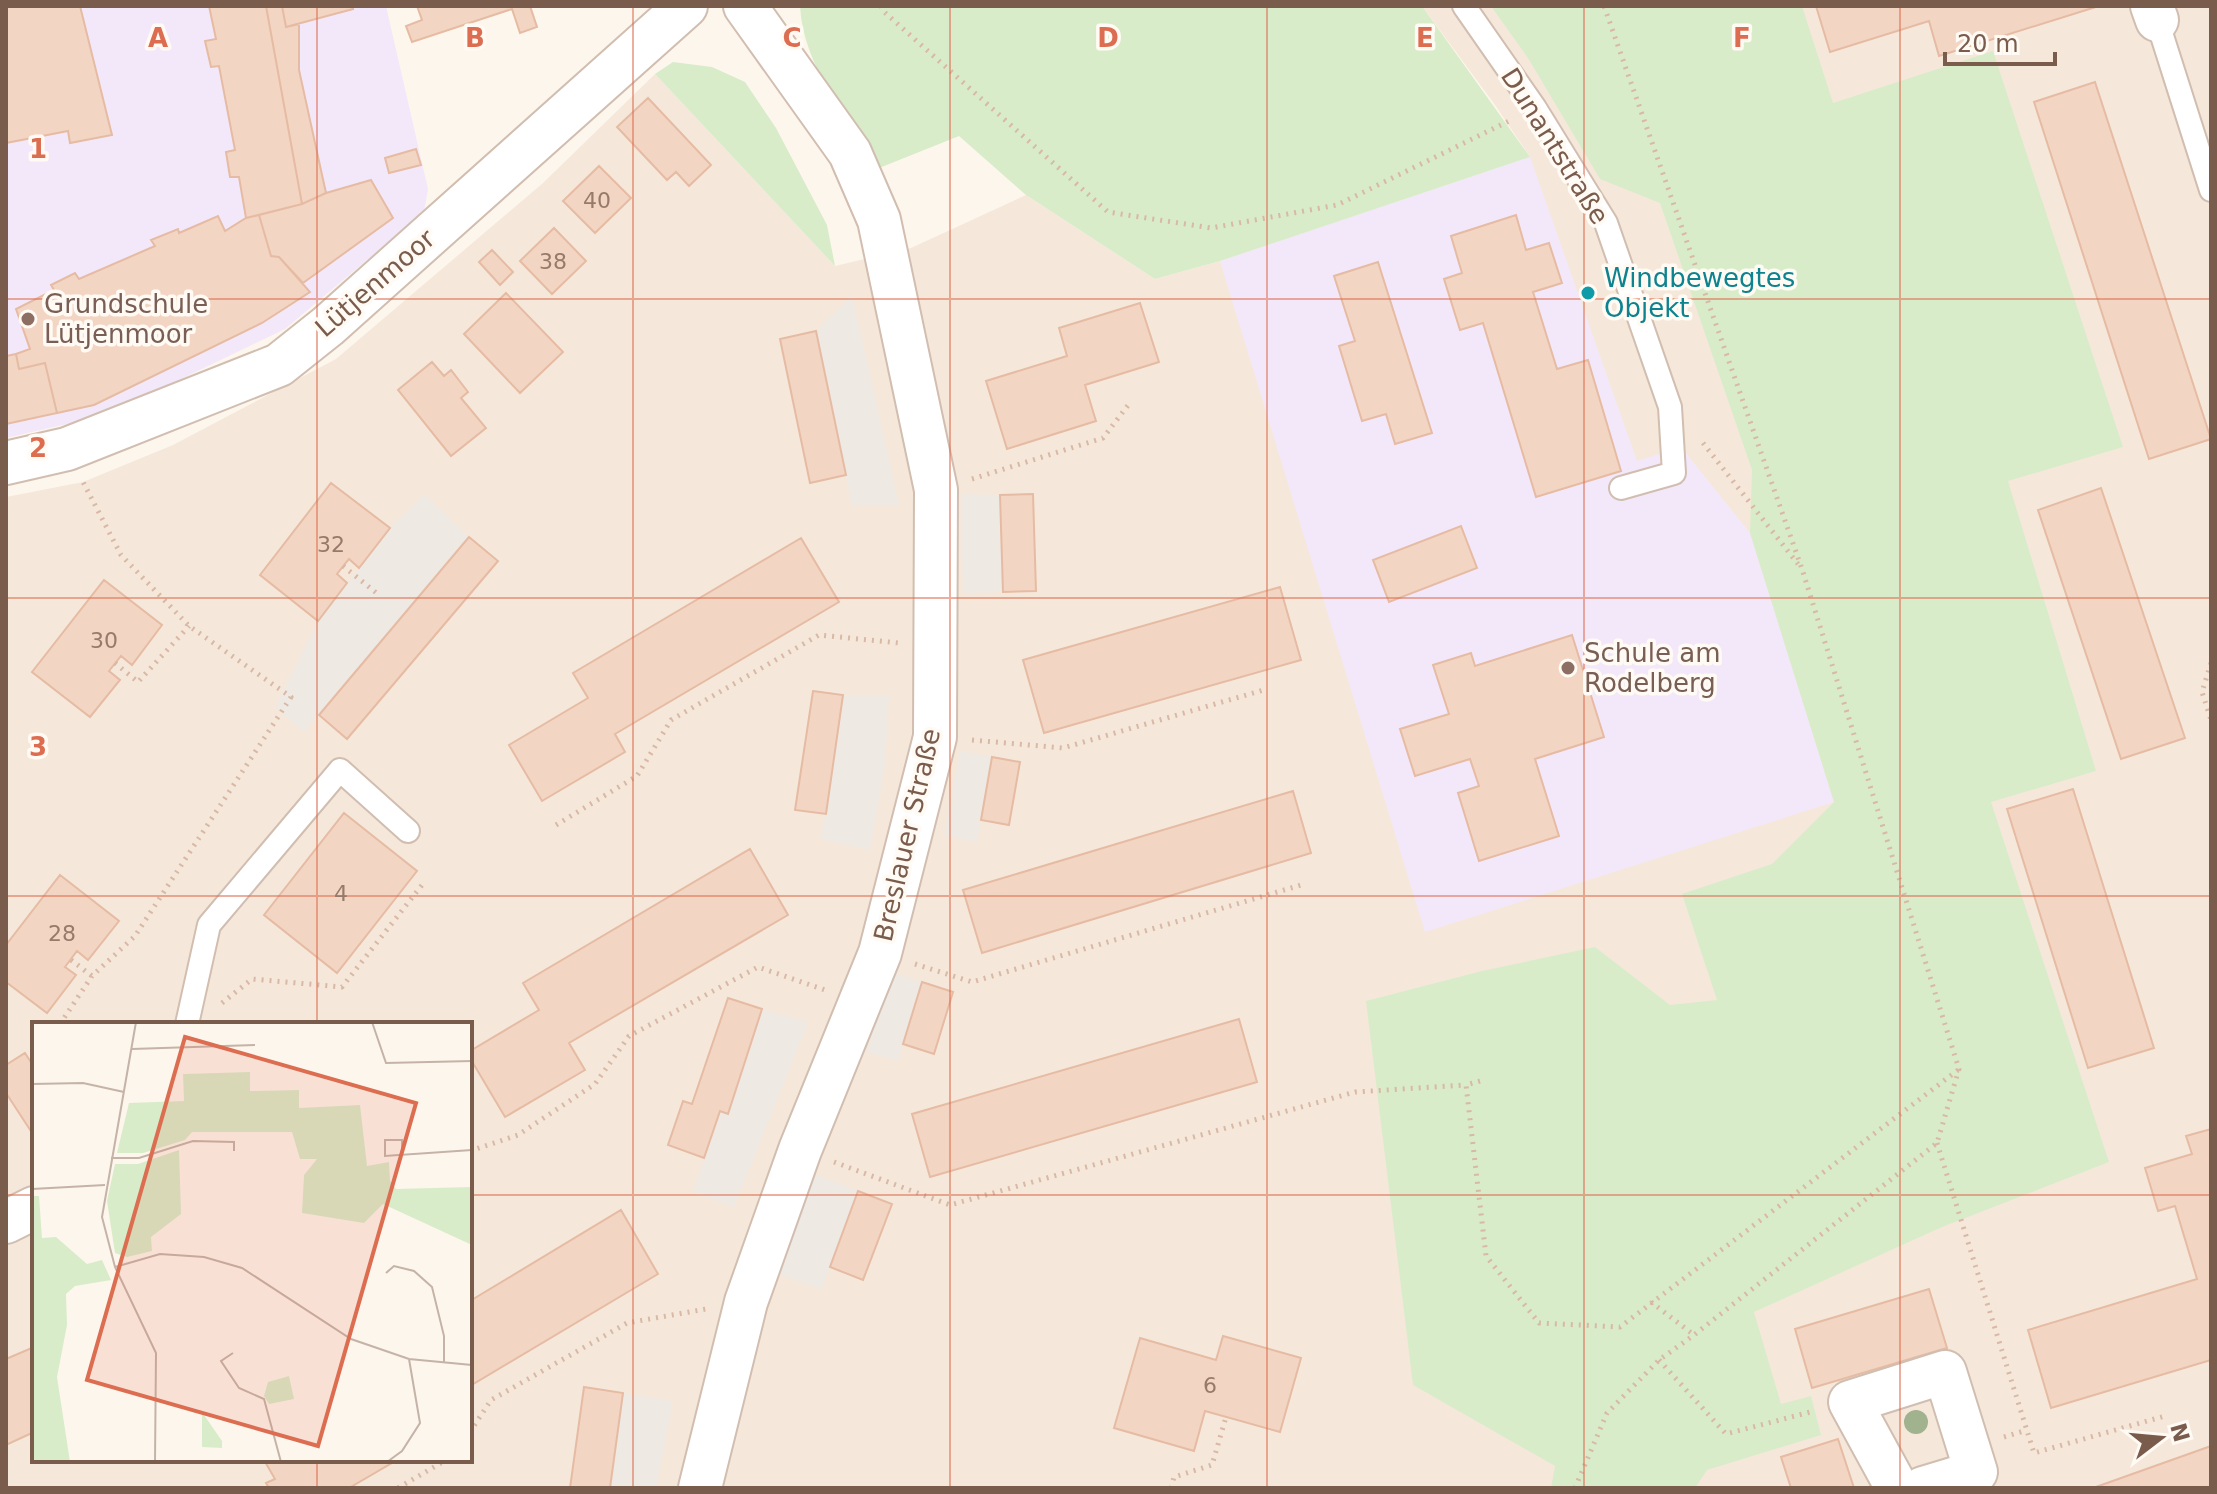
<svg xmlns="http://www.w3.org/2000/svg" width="2217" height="1494" font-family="'DejaVu Sans',sans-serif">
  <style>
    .residential { fill: #f5e8da; fill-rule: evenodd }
    .industrial { fill: #efe9e4 }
    .education { fill: #f3e8fa }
    .green { fill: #d8ecc9 }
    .building { fill: #f3d5c3; stroke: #e6bba3; stroke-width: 2 }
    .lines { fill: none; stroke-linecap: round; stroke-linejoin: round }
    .lane-casing { stroke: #d1beb0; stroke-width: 26 }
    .street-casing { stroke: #d1beb0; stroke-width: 46 }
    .path { stroke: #d9b8a5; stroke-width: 5; stroke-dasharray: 2 6; stroke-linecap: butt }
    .lane { stroke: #fff; stroke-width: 22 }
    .street { stroke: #fff; stroke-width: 42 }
    .tree { fill: #a0b28e }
    .grid { fill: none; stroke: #dc6d51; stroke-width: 2; stroke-opacity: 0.55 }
    .culture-dot { fill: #0f9aa8; stroke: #fffaf3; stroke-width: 3 }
    .education-dot { fill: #8d6e63; stroke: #fffaf3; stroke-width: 3 }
    .labels { text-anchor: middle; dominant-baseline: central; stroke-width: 7; stroke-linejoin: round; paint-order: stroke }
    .number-label { font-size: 22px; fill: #987a6a }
    .street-label { font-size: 26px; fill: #7a5c4d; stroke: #fffaf3 }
    .culture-label { font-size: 26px; fill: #0d838f; stroke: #fffaf3; text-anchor: start }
    .education-label { font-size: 26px; fill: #785e54; stroke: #fffaf3; text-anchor: start }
    .inset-road { fill: none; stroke: #c5b3a7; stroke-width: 2 }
    .view { fill: #dc6d51; fill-opacity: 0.15; stroke: #dc6d51; stroke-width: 4 }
    .inset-edge { fill: none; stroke: #7a5c4d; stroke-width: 4 }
    .grid-label { font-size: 26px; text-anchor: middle; font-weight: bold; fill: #dc6d51; stroke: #fffaf3; stroke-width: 7; stroke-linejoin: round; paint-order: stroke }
  </style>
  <rect width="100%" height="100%" fill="#fdf6ec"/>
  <path class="residential" d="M1422 6H2211V1488H6V497L83 482 173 445 336 359 543 183 655 74 835 266 911 248 1026 195 1155 279 1220 261 1530 157 1495 105ZM34 1024H470V1460H34Z"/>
  <path class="industrial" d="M852 295 899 505 852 506 816 331Z
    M424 494 469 537 304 732 275 707 318 621 390 528Z
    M961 494 1000 495 1003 592 963 593Z
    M843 695 889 696 885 765 870 850 820 839 826 814Z
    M960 751 992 757 977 842 944 836Z
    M891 972 922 982 898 1061 867 1052Z
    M762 1009 808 1022 734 1207 693 1192 720 1111 728 1113Z
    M814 1174 858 1191 822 1289 780 1275Z
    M623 1393 673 1401 656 1488H610Z"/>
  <path class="education" d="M6 6H386L428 189 424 212 285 329 106 415 6 438Z
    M1530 157 1637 461 1681 447 1750 533 1834 802 1425 932 1220 261Z"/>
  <path class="green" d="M800 6H1422L1530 157 1220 261 1155 279 1026 195 959 136 879 168C848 119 803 66 800 6Z
    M1491 6H1802L1833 103 1993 51 2123 447 2008 481 2096 771 1991 802 2109 1162 1942 1227 1754 1312 1781 1404 1811 1396 1821 1435 1707 1470 1695 1488H1551L1555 1466 1413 1385 1366 1001 1482 971 1595 947 1670 1005 1717 1000 1682 894 1772 864 1834 802 1750 533 1752 470 1660 203 1600 179 1528 58Z
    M673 62 712 67 745 82 776 128 827 225 835 266 655 74Z"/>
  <path class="building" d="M6 6H80L112 135 70 143 68 131 6 143Z
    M209 6H266L302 204 246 218 239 177H230L226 152 235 150 219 66 211 67 205 41 216 39Z
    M266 6H282L286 27 299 24V70L326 193 302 204Z
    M282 6H352L353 9 286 27Z
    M417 6H530L537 27 520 33 512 9 412 42 406 26 422 20Z
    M1816 6H2099L1939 56 1929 21 1830 52Z
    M2095 82 2211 439 2149 459 2034 102Z
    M648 98 711 165 689 186 676 172 667 180 617 127Z
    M416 149 421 165 389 173 385 158Z
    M599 166 631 198 595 233 563 201Z
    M371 180 393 218 303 283 279 257 271 256 259 215 302 204 326 193Z
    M259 215 271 256 279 257 310 292 262 323 94 405 57 413 45 363 19 369 16 354 30 349 16 309 54 290 51 285 75 273 79 279 155 246 151 240 178 229 179 233 218 216 225 231 246 218Z
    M1516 215 1526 250 1549 243 1562 283 1533 292 1557 369 1588 360 1621 471 1536 497 1483 323 1460 330 1444 279 1462 273 1451 236Z
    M554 228 586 261 552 294 520 261Z
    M492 250 513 272 500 285 479 262Z
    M1378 262 1432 433 1395 444 1386 414 1362 421 1339 346 1355 341 1334 276Z
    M506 293 563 352 520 393 464 334Z
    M1140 303 1159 362 1085 385 1096 421 1007 449 986 381 1067 356 1059 328Z
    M816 331 846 475 810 483 780 339Z
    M16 354 19 369 45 363 57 413 6 424V356Z
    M432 362 444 376 451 370 468 392 461 398 486 428 451 456 398 390Z
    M331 483 390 528 359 568 349 559 337 574 347 583 318 621 260 575Z
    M2101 488 2185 738 2121 759 2038 510Z
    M1033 494 1036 591 1003 592 1000 495Z
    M1461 526 1477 568 1389 602 1373 560Z
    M469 537 498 561 347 739 319 715Z
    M801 538 839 602 615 734 625 752 542 801 509 745 588 698 573 673Z
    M104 580 162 625 132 665 121 656 109 671 120 680 90 717 32 672Z
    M1280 587 1301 660 1044 733 1023 660Z
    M1572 635 1604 737 1535 759 1559 836 1479 861 1458 793 1479 786 1470 759 1415 776 1400 729 1449 714 1433 665 1471 653 1475 666Z
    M813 691 843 695 826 814 795 810Z
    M992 757 1020 762 1009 825 981 820Z
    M2073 789 2154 1048 2088 1068 2007 809Z
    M1293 791 1311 853 982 953 963 890Z
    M344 813 417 871 337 973 264 915Z
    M750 849 788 915 569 1043 585 1070 505 1117 470 1058V1051L539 1010 523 983Z
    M60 875 119 921 88 960 77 951 65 967 76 975 47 1013 6 982V945Z
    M922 982 953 992 934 1054 903 1044Z
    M728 998 762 1009 728 1114 720 1111 704 1158 668 1145 683 1101 692 1104Z
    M1239 1019 1257 1082 930 1177 912 1114Z
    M25 1053 34 1067V1136L6 1093V1065Z
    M2211 1129V1360L2051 1408 2028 1330 2197 1279 2175 1206 2158 1211 2145 1168 2192 1154 2186 1136Z
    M858 1191 892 1204 863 1280 830 1267Z
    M621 1210 658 1274 470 1386V1301Z
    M1929 1289 1947 1348 1812 1388 1795 1329Z
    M1223 1336 1301 1358 1280 1432 1205 1411 1194 1451 1114 1428 1140 1338 1216 1360Z
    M34 1347V1432L6 1445V1359Z
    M584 1387 623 1393 610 1488H570Z
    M1838 1439 1854 1488H1791L1781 1457Z
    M2211 1446V1488H2093Z
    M264 1460H397L349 1488H269L266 1483 275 1479Z"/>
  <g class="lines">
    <g class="lane-casing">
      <path id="lane" d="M1464 6 1535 108 1606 223 1670 407 1674 473 1621 488
        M2157 20 2211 190
        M187 1024 209 925 340 770 408 831"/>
    </g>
    <g class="street-casing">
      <path id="street" d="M2152 6 2157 20
        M6 463 67 449 279 365 328 326 686 6
        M6 1222 34 1208
        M700 1488 746 1302 800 1150 880 953 935 737 936 490 879 220 850 153 745 6
        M1897 1488 1850 1402 1945 1372 1976 1472 1923 1488"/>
    </g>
    <path class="path" d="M881 6 882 10 1108 212 1211 228 1337 205 1509 121
      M1703 443 1798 564
      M972 479 1103 438 1129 404
      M343 566 379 595
      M115 663 138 682 189 626
      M2211 663 2202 692 2211 720
      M972 740 1063 748 1267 689
      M556 825 637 776 671 720 819 635 899 643
      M71 960 92 976
      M915 964 972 982 1301 885
      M222 1003 252 979 342 987 422 885
      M60 1024 92 976 135 936 291 697 189 626 121 555 83 482
      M1480 1081 1466 1085 1486 1256 1539 1323 1620 1327 1958 1070
      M1937 1143 2034 1453 2165 1416
      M470 1151 518 1135 595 1084 629 1036 758 967 825 990
      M834 1162 950 1205 1355 1092 1466 1085
      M1651 1302 1694 1335
      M1659 1360 1726 1434 1814 1411
      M470 1432 491 1400 627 1323 706 1309
      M2004 1437 2027 1430
      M398 1488 446 1460
      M1171 1488 1174 1477 1212 1465 1226 1417
      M1575 1488 1607 1413 1659 1360 1694 1335 1937 1143 1959 1069 1802 569 1604 6"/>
    <use href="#lane" class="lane"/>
    <use href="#street" class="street"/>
  </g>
  <circle class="tree" cx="1916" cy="1422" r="12"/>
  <path class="grid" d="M317 6V1024M633 6V1488M950 6V1488M1267 6V1488M1584 6V1488M1900 6V1488M6 299H2211M6 598H2211M6 896H2211M6 1195H34M470 1195H2211M317 1460V1488"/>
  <circle class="culture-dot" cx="1588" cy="293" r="8"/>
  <g class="education-dot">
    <circle cx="28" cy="319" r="8"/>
    <circle cx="1568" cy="668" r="8"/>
  </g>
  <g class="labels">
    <g class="number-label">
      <text x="597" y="200">40</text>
      <text x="553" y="261">38</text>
      <text x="331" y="544">32</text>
      <text x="104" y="640">30</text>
      <text x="341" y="893">4</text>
      <text x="62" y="933">28</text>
      <text x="1210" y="1385">6</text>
    </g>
    <g class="street-label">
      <text transform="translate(1555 146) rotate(58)">Dunantstraße</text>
      <text transform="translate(375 283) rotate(-41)">Lütjenmoor</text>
      <text transform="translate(907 835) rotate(-77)">Breslauer Straße</text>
    </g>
    <g class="culture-label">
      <text x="1604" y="278">Windbewegtes<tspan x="1604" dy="30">Objekt</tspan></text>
    </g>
    <g class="education-label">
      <text x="44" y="304">Grundschule<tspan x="44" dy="30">Lütjenmoor</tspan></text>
      <text x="1584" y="653">Schule am<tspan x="1584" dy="30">Rodelberg</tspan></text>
    </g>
  </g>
  <g transform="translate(32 1022)">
    <rect width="440" height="440" fill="#fdf6ec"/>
    <path d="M218 50V69L267 68V86L328 83 335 144 357 140 358 159 364 167 440 165V223L351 182 332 201 270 191 272 153 285 137H268L260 110H160L153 118 111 131H85L97 81 152 79 151 52ZM147 128 149 192 119 215 120 229 95 235 83 231 75 179 83 142H106ZM0 174H7L10 216 24 215 55 242 70 238 79 258 43 264 34 272 35 303 25 355 38 440H0ZM257 354 262 377 237 382 232 374 236 360ZM170 390 190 419V426L170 425Z" fill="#d8ecc9"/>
    <path class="inset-road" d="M104 0 70 195 83 245 124 331 123 440M340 0 354 41 440 39M100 27 223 23M0 62 51 61 92 70M370 130V118H353V134L440 128M79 136H107L161 119 202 120V129M0 167 73 163M83 245 128 232 172 235 210 246 319 317 377 337 440 343M354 251 362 244 382 249 400 265 412 314V341M201 331 189 339 207 366 232 377 249 440M355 440 370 429 388 401 377 337"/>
    <path class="view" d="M153 15 384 81 286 424 55 358Z"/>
    <rect width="440" height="440" class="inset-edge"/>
  </g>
  <g class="grid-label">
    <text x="158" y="47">A</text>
    <text x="475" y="47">B</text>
    <text x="792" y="47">C</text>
    <text x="1108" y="47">D</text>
    <text x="1425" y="47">E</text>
    <text x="1742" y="47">F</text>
    <text x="38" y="158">1</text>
    <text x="38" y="457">2</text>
    <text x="38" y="756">3</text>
  </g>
  <rect width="2217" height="1494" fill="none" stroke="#7a5c4d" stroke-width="16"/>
  <g transform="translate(2161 1438) rotate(74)" stroke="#fffaf3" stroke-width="6" paint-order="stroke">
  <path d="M0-6L14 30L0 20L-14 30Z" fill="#7a5c4d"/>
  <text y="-12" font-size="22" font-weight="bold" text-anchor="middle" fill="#7a5c4d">N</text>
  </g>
  <path d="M1945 52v12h110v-12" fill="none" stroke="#7a5c4d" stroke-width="4"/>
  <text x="1957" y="52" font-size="24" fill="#7a5c4d" stroke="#fffaf3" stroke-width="6" paint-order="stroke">20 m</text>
</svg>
